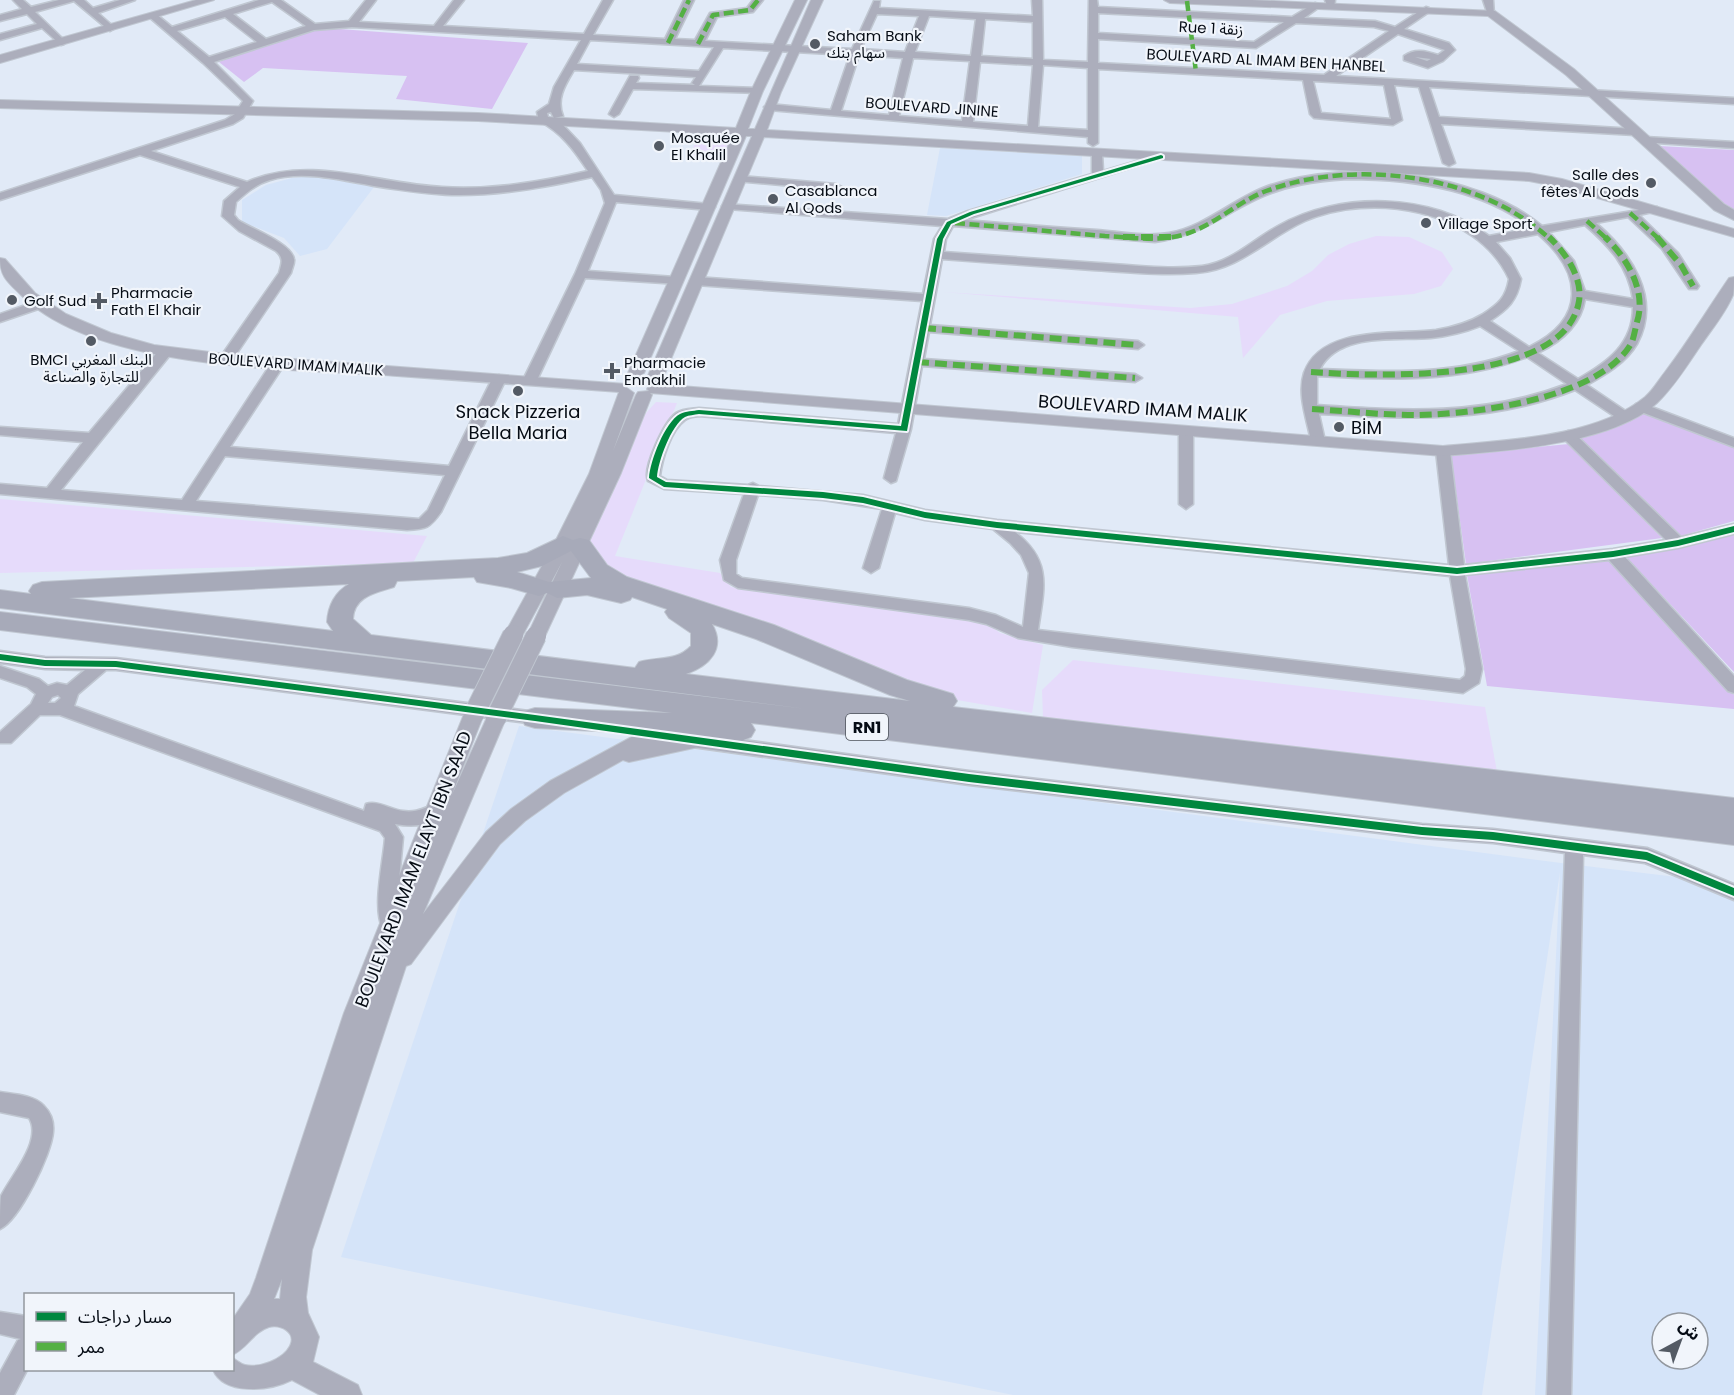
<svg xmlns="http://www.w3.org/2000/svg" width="1734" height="1395" font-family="Poppins,'Noto Sans Arabic',sans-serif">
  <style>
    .built { fill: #d5e4f9; fill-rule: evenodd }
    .green { fill: #e6dbfb }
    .forest { fill: #d7c1f2 }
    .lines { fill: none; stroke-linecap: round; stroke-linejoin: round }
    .minor-casing { stroke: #c0c7d1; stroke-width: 3 }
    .tertiary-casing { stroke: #c0c7d1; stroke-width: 2 }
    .trunk-casing { stroke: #c0c7d1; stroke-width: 2 }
    .minor { fill: #acaebc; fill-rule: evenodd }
    .tertiary { fill: #acaebc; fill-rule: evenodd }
    .trunk { fill: #a7aab9; fill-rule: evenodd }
    .tertiary-bridge-casing { stroke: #c0c7d1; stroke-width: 22; stroke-linecap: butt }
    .tertiary-bridge { stroke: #acaebc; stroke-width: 20 }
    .quiet-far1 { stroke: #54b044; stroke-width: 4.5; stroke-dasharray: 10 4.5; stroke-linecap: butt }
    .quiet { stroke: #54b044; stroke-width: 6; stroke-dasharray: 12 6; stroke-linecap: butt }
    .cycleway-casing { stroke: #f1f5fb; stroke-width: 4 }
    .cycleway { fill: #00873e; fill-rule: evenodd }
    .poi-dot { fill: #535a64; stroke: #f1f5fb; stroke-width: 2 }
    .labels { text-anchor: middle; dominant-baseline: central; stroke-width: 4.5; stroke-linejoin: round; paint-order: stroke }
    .far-street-label { font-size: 15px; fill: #060c15; stroke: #f1f5fb }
    .far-poi-label { font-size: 15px; fill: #060c15; stroke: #f1f5fb; text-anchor: start }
    .shield { fill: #f1f5fb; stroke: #4c525a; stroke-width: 1.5 }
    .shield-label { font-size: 16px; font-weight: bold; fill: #060c15 }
    .street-label { font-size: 18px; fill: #060c15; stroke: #f1f5fb }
    .poi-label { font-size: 18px; fill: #060c15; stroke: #f1f5fb }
  </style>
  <rect width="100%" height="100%" fill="#e1eaf7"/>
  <path class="built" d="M940 148 1082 156V174L946 216 927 215Z
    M313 176 374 187 327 249 300 256 284 238 242 222V200L266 185 292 178Z
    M519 726 1561 863 1734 884V1395H1535L1560 872 1482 1395H1013L341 1257ZM1662 1323H1698V1359H1662Z"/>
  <path class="green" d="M700 132 733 135 722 160 689 157Z
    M1376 236 1409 237 1442 252 1453 269 1441 286 1414 294 1327 301 1280 315 1243 358 1238 317 943 292 1190 308 1232 304 1287 286 1312 271 1328 255 1349 244Z
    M656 402 677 403 615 556 720 573 731 587 988 624 1000 633 1043 645 1032 713 957 700 604 580 582 551 636 424Z
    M0 499 427 536 413 563 0 573Z
    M1073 660 1485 707 1498 777 1043 717 1042 690Z"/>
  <path class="forest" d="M313 27 528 43 492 109 396 99 407 76 263 68 244 82 219 62Z
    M1659 146 1734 150V215Z
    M1639 409 1734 447V521L1680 536 1580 439Z
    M1569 444 1662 538 1466 564 1451 455Z
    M1734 535V672L1626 557Z
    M1610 559 1734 695V709L1487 686 1467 575Z"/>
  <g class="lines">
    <g class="minor-casing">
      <path id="minor" d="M13 0H23L31 7 59 0H84L93 8 120 0H135L98 13 115 28 110 31 74 1 35 12 64 40V44L61 45 42 28 0 40V34L37 24 27 14 0 21V15L22 9Z
        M259 0H281L315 24 349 21 366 0H376L359 22 434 26 454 0H464L443 26 584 34 603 0H613L593 35 665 39 684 0H694L675 39 695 40 710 13 747 8 753 0H763L753 12 717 17 705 41 852 49 874 1H880L879 8 1033 16 1032 0H1042L1043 60 1088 62 1089 0H1097L1098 7 1292 17 1315 3 1318 4V8L1304 18 1375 21 1395 27 1426 7 1429 8V12L1404 29 1449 43 1455 50 1443 61 1428 68 1404 60V56C1415 48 1426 51 1438 55L1445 50 1398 34 1336 76 1734 98V104L1429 87 1439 117 1635 129 1640 132 1635 135 1441 124 1455 163 1449 166 1443 163 1419 87 1394 85 1402 120 1393 125 1314 118 1310 114 1303 80 1098 69V143L1093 146 1088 143V137L769 110 764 107 769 104 831 110 850 55 723 48 699 86 757 88 762 91 761 93 633 89 619 114 614 117 609 114 630 76H638L639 78 636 83 695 85 692 83 696 77 574 70C565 85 556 99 563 116L554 118 551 112 547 113 548 117 563 125 580 143 614 195 709 204 715 207 709 210 616 202 588 271 675 277 679 278V284L585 278 537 380 530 384 525 383 523 380 575 274 605 203 601 190 592 177C546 187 500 196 452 195 426 194 400 190 374 186 341 180 303 170 270 180 256 184 246 193 236 202L234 215 238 220C252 229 291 243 294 259 295 263 292 268 291 273L231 362 226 363 219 359 279 273C282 263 284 258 276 251L239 231 222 216 224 201 240 187 140 155 0 200V193L225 120 235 114 243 101 203 63 148 16 156 14 172 27ZM272 2 306 26 266 39 233 14ZM1098 13 1284 22 1254 42 1098 33ZM877 14 919 16 905 52 861 49ZM929 16 976 19 971 56 915 52ZM225 17 257 42 209 57 177 31ZM985 19 1033 22V59L981 56ZM1296 23 1374 27 1389 31 1324 75 1098 63V39L1256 48ZM352 27 581 40 554 87 549 104 537 112 539 121C562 133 574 150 588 171 540 182 492 190 442 187 378 184 309 154 247 182L151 151 233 124 243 118 253 101 214 62 314 30ZM590 40 714 47 699 71 577 64ZM859 55 903 58 889 115 841 111ZM1415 57 1431 59 1427 61ZM913 58 970 61 962 121 899 116ZM980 62 1033 65 1028 126 973 122ZM1043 65 1088 68V130L1038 127ZM1313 81 1384 85 1391 119 1321 113Z
        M1325 0H1335L1334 8H1328Z
        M1483 0H1493L1494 15H1488Z
        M1645 137 1734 142V148L1641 142 1640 140Z
        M1097 150 1102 153 1103 171 1161 154 1166 157 965 220C1009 224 1053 227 1097 230 1121 232 1146 237 1169 233 1205 227 1234 198 1268 186 1348 158 1476 171 1542 226L1657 207V211L1639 215 1678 253 1699 286 1697 289H1689L1662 249 1628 217 1596 223C1631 253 1662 298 1637 344 1626 363 1605 375 1587 385L1630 414 1632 417 1630 420H1620L1575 390C1488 424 1410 419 1319 414L1325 441 1318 445 1311 441C1307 420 1297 394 1304 373 1321 325 1395 335 1436 330 1453 327 1468 323 1483 314 1499 304 1506 297 1509 279 1477 209 1371 192 1305 221 1267 238 1240 270 1196 273 1161 276 1126 272 1092 270 1042 266 992 263 942 259L930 325 1138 341 1144 345 1138 349 929 332 924 359 1135 374 1142 378 1135 382 922 366 911 429 896 481 891 483 884 478 896 433 699 416C694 417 689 417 685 420 671 430 662 459 660 476L667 480 748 485 753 483 759 486 863 495 925 510 997 520 1449 565 1436 451 1443 447 1450 451 1464 565 1613 549 1666 540 1563 438 1561 435 1568 431 1573 432 1681 537 1734 524V534L1678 548 1625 557 1734 676V693L1728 691 1609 560 1465 575 1482 669 1479 683 1463 693 1072 647 1018 638 986 624 969 620 738 588 724 580 720 560 744 494 664 489 648 481C642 468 664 422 676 413 682 409 692 409 699 408L898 424 922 301 696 285 690 281 696 277 923 294 934 239 942 226 728 209 722 206 724 204 948 219 968 211 1092 174V153ZM1347 179C1409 179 1481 188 1531 228L1489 236C1432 192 1339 191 1278 226 1252 240 1232 262 1202 266 1167 270 1132 265 1098 263 1046 259 995 256 944 252L946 239 953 226 1155 242C1199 236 1219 217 1257 199 1286 185 1316 181 1347 179ZM1585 225C1609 246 1628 266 1633 299L1585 291 1574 261 1549 232ZM1538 234C1583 273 1587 319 1529 347L1490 321C1508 309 1517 301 1521 279L1510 258 1496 242ZM1585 299 1633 307C1633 344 1608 362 1578 379L1538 353C1561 342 1581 325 1585 299ZM1480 326 1519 351C1455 376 1387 372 1320 369 1339 332 1397 341 1431 338 1448 336 1465 332 1480 326ZM1527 357 1567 384C1483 416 1404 411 1317 405V376C1388 380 1459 383 1527 357ZM758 495 823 500 882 509 863 568 871 573 879 568 895 513 925 520 993 529 1010 543 1021 555 1029 573 1023 627 996 615 969 608 742 578 736 574V560ZM1015 532 1450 576 1466 669 1465 676 1460 680 1038 630C1044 588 1053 561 1015 532Z
        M740 176 836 184 842 187 836 190 736 181V177Z
        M40 300 46 304 44 307 0 322V314Z
        M165 348 171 352 170 355 61 490 182 500 274 359H284L286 362 230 447 449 466 492 379 499 375 506 379 441 512C430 528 426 529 407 530L0 494V484L47 488 83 442 0 435V427L89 433 160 349ZM225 456 445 475 428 510 419 519 196 501Z
        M1641 403 1734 438V447L1636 410 1634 407 1636 404Z
        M1186 427 1193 431V504L1186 509 1179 504V431Z
        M0 651 45 657 116 658 544 713 550 714 552 719 550 724 544 725 116 670H106L78 694 74 706 364 811 366 804C378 800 391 810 403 811 416 813 424 808 436 804L442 806 445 811C437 827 410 827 395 824L403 837 398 891 399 924 397 930 390 932 383 930C372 907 383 864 385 838L380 831 60 715H40L11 743H0V732L31 704 36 694 27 687 0 678V666L39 679 48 686 57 683 67 685 85 670 45 669 0 663ZM58 695 61 698 55 703H48L52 697Z
        M641 726 969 771 1422 824 1493 829 1647 848 1734 884V900L1645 863 1583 855 1571 1395H1547L1565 853 1493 843 1422 838 969 785 641 740 635 738 633 733 635 728Z
        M0 1092C13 1094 35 1095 44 1106 51 1113 54 1122 53 1132 52 1153 19 1221 0 1229 0 1219 0 1204 1 1196 11 1176 43 1140 29 1118L0 1112Z
        M0 1312 26 1316 27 1370 14 1395H0V1373L18 1340 21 1339 0 1334Z"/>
    </g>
    <g class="tertiary-casing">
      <path id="tertiary" d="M196 0H214L0 63V55Z
        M795 0H807L763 91 748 129H755L811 0H823L781 92 767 130 1529 173 1562 179 1734 229V237L1555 186 1529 181 764 137 663 378 655 383 647 378 752 136H746L644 373 636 378 628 373 733 135 478 121 0 108V100L478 113 736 128 751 91Z
        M1164 0H1252L1495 11 1574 69 1724 204 1734 210V220L1714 210 1566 75 1488 16 1170 3Z
        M0 258 5 259 35 293 66 314 111 333 154 345 226 354 626 384 627 388 634 393 613 451 636 395 638 392 649 391 647 389 649 386 655 384 1443 446C1504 440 1595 438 1645 397 1653 390 1658 381 1665 372 1688 342 1707 310 1729 278L1734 277C1734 282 1734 290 1733 295 1726 312 1712 329 1701 345 1688 364 1674 387 1657 403 1611 445 1503 451 1443 456L650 393 652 395 621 473 545 636 543 641 536 643 529 641 527 636 562 562 520 640 513 642 506 640 504 635 554 544 589 474 619 392C545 386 471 381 397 376 294 369 96 371 21 295 8 282 0 277 0 258Z
        M474 706 481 709 484 714 451 797 489 713 496 710 503 713 506 718 423 914 486 832 511 809 550 781 652 726 659 729 662 734 658 740 694 732 701 735 704 740 701 745 694 748 629 762 623 760 564 793 525 821 500 844 411 964 406 966 312 1250 306 1297 308 1313 319 1337 313 1362 358 1385 362 1395H320L292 1380C268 1392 224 1395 213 1370H232V1358C237 1360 240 1364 245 1365 259 1368 283 1360 290 1346 297 1332 280 1324 269 1327 253 1332 247 1349 232 1355V1320L250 1294 256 1278 344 1013 464 714 467 709ZM282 1279 280 1299H274Z"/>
    </g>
    <g class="trunk-casing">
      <path id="trunk" d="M563 536 573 540 580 538 589 540 607 565 627 577 774 625 907 680 953 694 957 701 953 707 1734 798V845L751 723 755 730 751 737 741 741 696 736 535 728 525 725 521 718 525 711 535 708 672 713 0 630V612L807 709 0 608V590L31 594 29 591 33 585 42 582 498 558 527 553ZM571 551 591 578 549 582 517 572 542 566ZM474 577 477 582 511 588 539 596 547 593 557 598 587 595 621 603 630 600 632 597 667 609 665 612 669 618 691 633V646C676 662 658 656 639 662L635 668 371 635 353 619C354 596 376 593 394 587L397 581ZM349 584C335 592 328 606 327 622L333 631 69 598ZM712 624 756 639 890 695 910 701 686 674C710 666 726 648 712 624Z"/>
    </g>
    <use href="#minor" class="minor"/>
    <use href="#tertiary" class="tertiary"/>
    <use href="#trunk" class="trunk"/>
    <g class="tertiary-bridge-casing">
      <path id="tertiary-bridge" d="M474 714 513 635
        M496 718 536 636"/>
    </g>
    <use href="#tertiary-bridge" class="tertiary-bridge"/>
    <path class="quiet-far1" d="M1187 1 1196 72
      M668 43 689 0
      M698 44 713 15 750 10 758 0
      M1630 213 1659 239
      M1587 221 1607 239
      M955 223C1005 227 1055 232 1105 236 1127 237 1150 241 1173 237 1208 232 1234 203 1266 191 1355 158 1479 174 1550 239"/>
    <path class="quiet" d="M1123 237H1174
      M1657 237 1681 265 1693 286
      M924 328 1138 345
      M917 362 1135 378
      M1311 372C1372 376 1565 386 1579 301 1583 278 1565 252 1549 237
      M1312 409C1347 411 1382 415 1417 415 1475 414 1598 399 1631 344 1634 338 1635 329 1637 322 1647 291 1627 258 1605 237"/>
    <g class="cycleway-casing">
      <path id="cycleway" d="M1161 155 1163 156V158L974 214 951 224 943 239 907 431 699 414C694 415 689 415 685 417 671 425 658 462 657 477L666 482 823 492 863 497 925 512 997 522 1457 568 1613 551 1678 540 1734 526V532L1678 546 1613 557 1457 574 997 528 925 518 863 503 823 498 664 487 649 478C650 461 665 422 680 414 686 411 693 411 699 410L901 426 937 239 947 222 970 212Z
        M0 654 45 660 116 661 535 715 969 774 1422 827 1493 832 1647 852 1734 888V896L1646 860 1493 840 1422 835 969 782 535 721 116 667 45 666 0 660Z"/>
    </g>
    <use href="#cycleway" class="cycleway"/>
  </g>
  <g class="poi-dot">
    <circle cx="815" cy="44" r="6"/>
    <circle cx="659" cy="146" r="6"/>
    <circle cx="1651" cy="183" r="6"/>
    <circle cx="773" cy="199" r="6"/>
    <circle cx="1426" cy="223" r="6"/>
    <circle cx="12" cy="300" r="6"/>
    <path d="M96 292h6v6h6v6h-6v6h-6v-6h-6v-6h6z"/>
    <circle cx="91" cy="341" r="6"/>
    <path d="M609 362h6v6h6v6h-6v6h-6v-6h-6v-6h6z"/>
    <circle cx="518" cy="391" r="6"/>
    <circle cx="1339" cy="427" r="6"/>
  </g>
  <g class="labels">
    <g class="far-street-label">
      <text transform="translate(1211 28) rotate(3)">Rue 1 زنقة</text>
      <text transform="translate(1266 60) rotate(3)">BOULEVARD AL IMAM BEN HANBEL</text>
      <text transform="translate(932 107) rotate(4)">BOULEVARD JININE</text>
      <text transform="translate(296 364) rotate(4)">BOULEVARD IMAM MALIK</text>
    </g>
    <g class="far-poi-label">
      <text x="827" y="35">Saham Bank<tspan x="827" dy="17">سهام بنك</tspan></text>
      <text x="671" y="137">Mosquée<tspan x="671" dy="17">El Khalil</tspan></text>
      <text x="1639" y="174" text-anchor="end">Salle des<tspan x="1639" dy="17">fêtes Al Qods</tspan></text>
      <text x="785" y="190">Casablanca<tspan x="785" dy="17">Al Qods</tspan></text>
      <text x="1438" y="223">Village Sport</text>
      <text x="111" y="292">Pharmacie<tspan x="111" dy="17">Fath El Khair</tspan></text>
      <text x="24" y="300">Golf Sud</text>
      <text x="91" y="359" text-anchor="middle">BMCI البنك المغربي<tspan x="91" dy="17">للتجارة والصناعة</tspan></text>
      <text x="624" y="362">Pharmacie<tspan x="624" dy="17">Ennakhil</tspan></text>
    </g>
    <rect class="shield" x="846" y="714" width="42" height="26" rx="4.5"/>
    <g class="shield-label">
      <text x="867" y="727">RN1</text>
    </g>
    <g class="street-label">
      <text transform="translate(1143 408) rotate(4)">BOULEVARD IMAM MALIK</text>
      <text transform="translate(413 869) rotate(-69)">BOULEVARD IMAM ELAYT IBN SAAD</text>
    </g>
    <g class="poi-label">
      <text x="518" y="411">Snack Pizzeria<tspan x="518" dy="21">Bella Maria</tspan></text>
      <text x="1351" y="427" text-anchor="start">BİM</text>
    </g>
  </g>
  <rect x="24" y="1293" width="210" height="78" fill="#f1f5fb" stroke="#93989f" stroke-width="1.5"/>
  <rect x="36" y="1312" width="30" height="9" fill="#00873e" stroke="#93989f" stroke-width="1.5"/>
  <text x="78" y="1323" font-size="18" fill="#060c15">مسار دراجات</text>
  <rect x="36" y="1342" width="30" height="9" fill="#54b044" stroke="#93989f" stroke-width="1.5"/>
  <text x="78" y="1353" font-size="18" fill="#060c15">ممر</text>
  <g transform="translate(1680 1341) rotate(41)"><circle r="28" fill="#f1f5fb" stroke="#93989f" stroke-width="1.5"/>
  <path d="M0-4.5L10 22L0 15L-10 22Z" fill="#535a64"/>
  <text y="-9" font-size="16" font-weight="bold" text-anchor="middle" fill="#060c15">ش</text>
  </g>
</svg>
